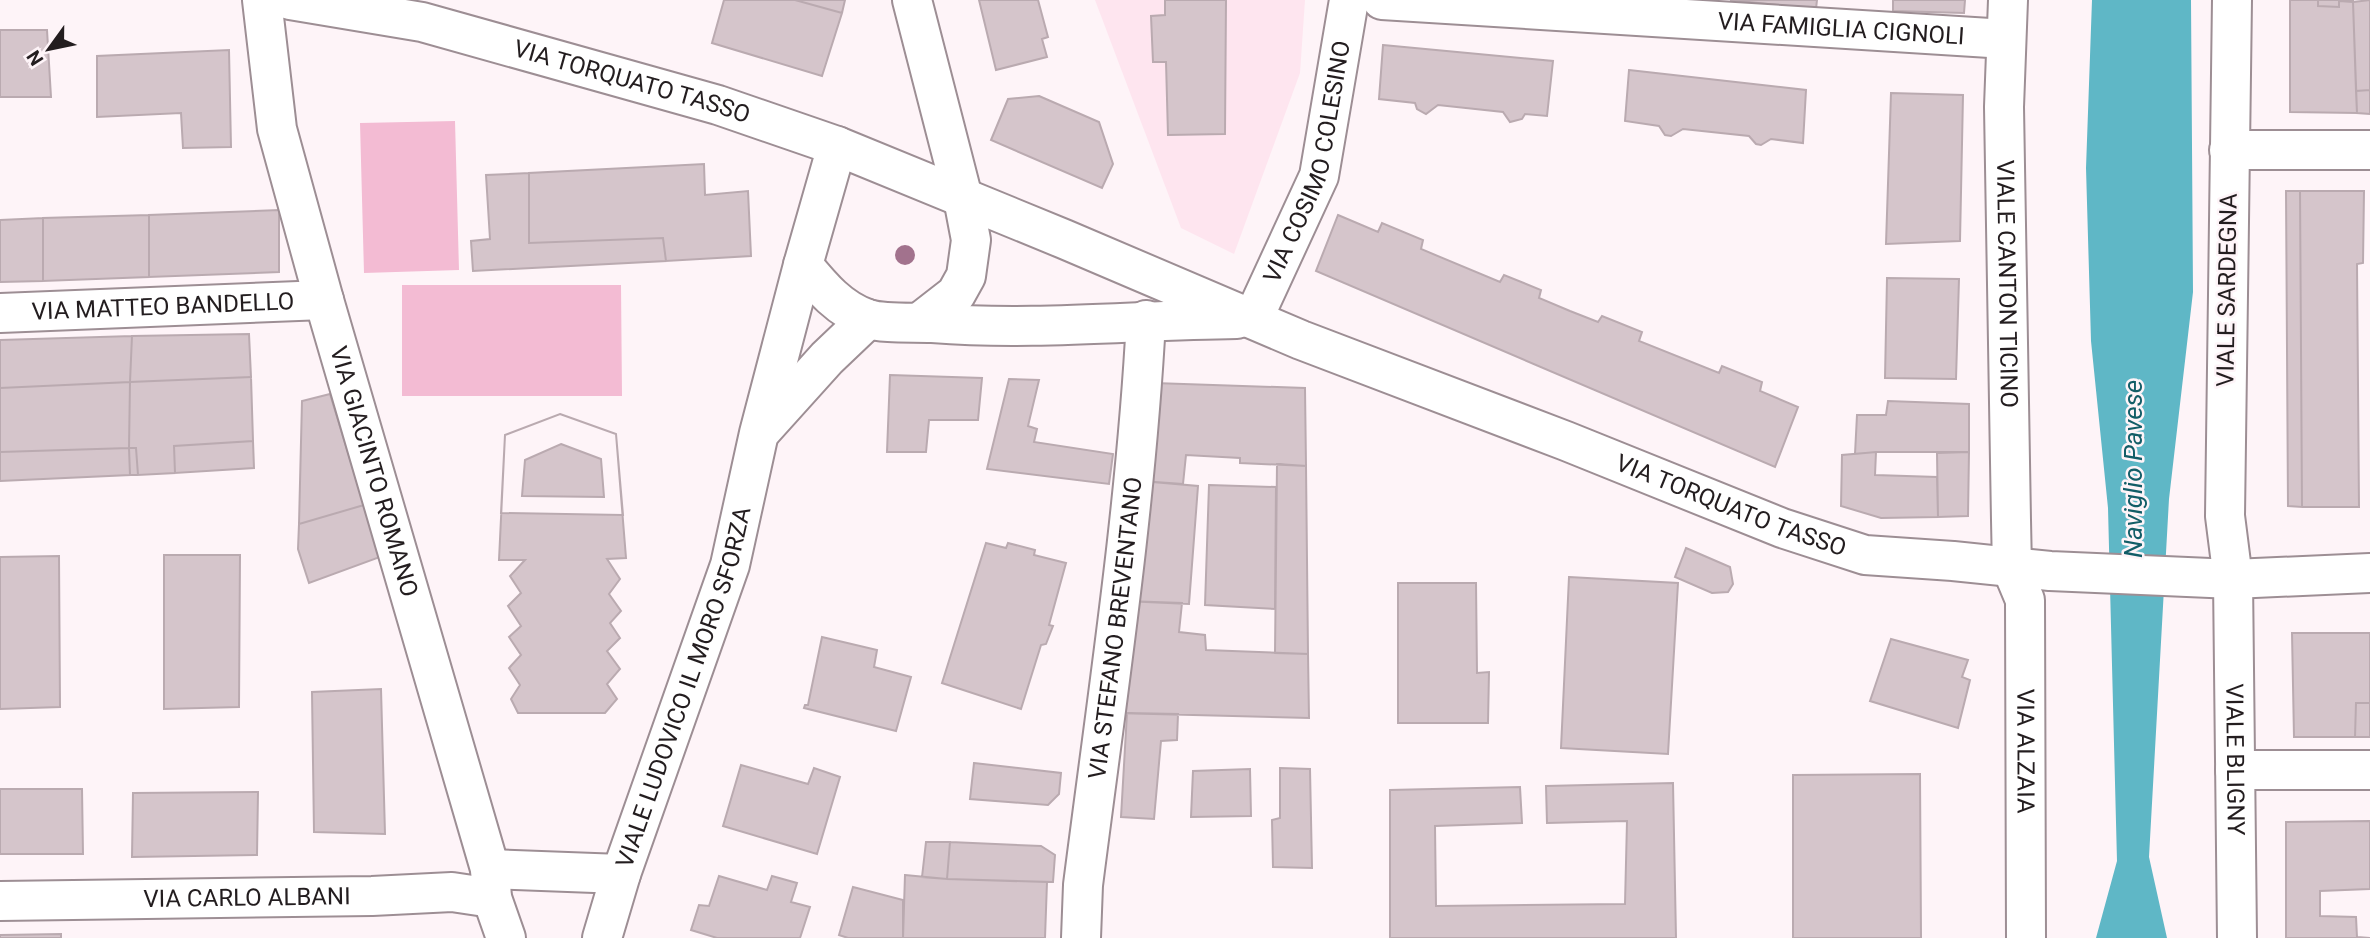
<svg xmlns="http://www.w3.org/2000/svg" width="2370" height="938" font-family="Roboto,sans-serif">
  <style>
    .built { fill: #fee5ef }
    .green { fill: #f3bbd3 }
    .water { fill: #5fb7c6 }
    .building { fill: #d5c5cb; stroke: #baaab0; stroke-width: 2; fill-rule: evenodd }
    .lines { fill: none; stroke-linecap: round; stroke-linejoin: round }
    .minor-casing { stroke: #9d8e94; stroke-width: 42 }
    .minor { stroke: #fff; stroke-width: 38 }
    .tree { fill: #a2728d }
    .labels { text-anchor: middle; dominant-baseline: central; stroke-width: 5; stroke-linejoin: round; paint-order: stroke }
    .street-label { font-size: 24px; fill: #231d1f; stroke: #fef4f8 }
    .water-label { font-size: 26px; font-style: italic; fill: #125d67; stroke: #fef4f8 }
  </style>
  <rect width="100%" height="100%" fill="#fef4f8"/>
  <path class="built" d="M1095 0H1305L1300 73 1234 254 1181 228Z"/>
  <path class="green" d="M455 121 459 270 364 273 360 123Z
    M621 285 622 396H402V285Z"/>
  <path class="water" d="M2092 0H2191L2193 292 2169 499 2149 857 2167 938H2096L2117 861 2108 508 2091 341 2086 168Z"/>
  <path class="building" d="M724 0H795L842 13 822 76 712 43Z
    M795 0H845L842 13Z
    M979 0H1038L1048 37 1042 39 1047 57 996 70Z
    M1165 0H1226L1225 134 1168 135 1166 62H1153L1151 16 1165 15Z
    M1730 0H1817L1816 9Z
    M1893 0H1965L1964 13 1893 11Z
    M2290 0H2318V6L2339 7V1L2353 2 2357 113 2290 112Z
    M2318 0H2353V2L2339 1V7L2318 6Z
    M2370 0V90L2356 91 2353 2Z
    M0 30H47L51 97H0Z
    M1383 45 1553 61 1547 116 1525 114 1522 119 1510 122 1503 112 1438 105 1426 114 1417 109 1415 103 1379 99Z
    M229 50 231 147 183 148 181 113 97 117V56Z
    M1629 70 1806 90 1803 143 1771 139 1761 145 1756 144 1749 136 1683 129 1671 136 1665 135 1659 126 1625 121Z
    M2370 90V114L2357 113 2356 91Z
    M1891 93 1963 95 1960 241 1886 244Z
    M1039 96 1099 122 1113 164 1102 188 991 140 1008 99Z
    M704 164 705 195 748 191 751 256 666 261 663 238 529 243V173Z
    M529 173V243L663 238 666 261 473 271 471 241 490 239 486 175Z
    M2286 191H2300L2302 507 2288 506Z
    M2300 191H2364L2363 263 2357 264 2359 507H2302Z
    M279 210V272L149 277V215Z
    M149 215V277L43 281V218Z
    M1338 215 1378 232 1382 223 1423 240 1421 249 1500 282 1504 275 1541 290 1539 298 1570 311 1598 322 1602 316 1642 332 1639 341 1719 373 1722 366 1762 382 1760 391 1798 407 1775 467 1316 271Z
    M43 218V281L0 282V220Z
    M1887 278 1959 279 1956 379 1885 378Z
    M249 334 251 377 130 382 132 336Z
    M132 336 130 382 0 388V340Z
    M890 375 982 378 978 420H929L926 452H887Z
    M251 377 253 441 174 446 175 473 138 475 136 448H129L130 382Z
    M1009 379 1039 380 1028 426 1037 429 1034 442 1113 454 1109 484 987 469Z
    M130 382 129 448 0 452V388Z
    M1154 383 1305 388 1306 466 1240 463V458L1186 455 1183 484 1141 481Z
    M330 394 364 505 299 524 302 401Z
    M1888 401 1969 404V452H1876L1855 454 1857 415H1886Z
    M560 414 616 434 623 515 501 513 505 435ZM561 444 601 459 604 497 522 496 525 460Z
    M560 414 616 434 626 558 607 559 620 579 609 594 621 611 610 623 620 638 607 651 620 669 607 684 617 699 605 713H518L511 699 520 685 509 668 521 655 509 637 521 626 508 606 521 593 510 576 525 560H499L505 435Z
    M253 441 254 468 175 473 174 446Z
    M129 448 130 475 0 481V452Z
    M129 448H136L138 475H130Z
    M1876 452 1875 475 1937 477 1938 517 1881 518 1841 506 1842 455Z
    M1969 452 1968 516 1938 517 1937 453Z
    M1277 464 1306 466 1308 654 1275 653Z
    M1141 481 1198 486 1189 604 1125 601Z
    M1209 485 1276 487 1275 609 1205 605Z
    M364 505 380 557 309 583 298 549 299 524Z
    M986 543 1006 548 1008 543 1035 550 1034 555 1066 563 1049 625 1053 626 1046 644 1041 645 1021 709 942 683Z
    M1686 548 1730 567 1733 584 1728 592 1712 593 1675 577Z
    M164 555H240L239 707 164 709Z
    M59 556 60 707 0 709V557Z
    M1569 577 1678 583 1668 754 1561 748Z
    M1398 583H1476L1477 673 1489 672 1488 723H1398Z
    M1125 601 1182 603 1179 632 1205 635 1206 650 1308 654 1309 718 1115 713Z
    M2292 633H2370V703H2356L2355 737H2294Z
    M822 637 877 650 874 667 911 677 896 731 804 708 805 705H808Z
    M1891 639 1968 660 1962 677 1970 680 1958 728 1870 701Z
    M381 689 385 834 314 832 312 692Z
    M2356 703H2370V737H2355Z
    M1127 713 1178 714 1177 740 1161 741 1154 819 1121 817Z
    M974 763 1061 773 1059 794 1048 805 970 799Z
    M741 765 808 784 814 768 840 777 817 854 723 826Z
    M1280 768 1310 769 1312 868 1273 867 1272 820 1280 818Z
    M1250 769 1251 816 1191 817 1193 771Z
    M1920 774 1921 938H1793V775Z
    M1673 783 1676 938H1390V790L1520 787 1522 823 1435 826 1436 906 1625 904 1627 821 1547 823 1546 786Z
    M0 789H82L83 854H0Z
    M258 792 257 855 132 857 133 793Z
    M2370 821V889L2320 891V916L2356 917 2357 937 2370 938H2286V822Z
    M926 842H950L947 879 922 877Z
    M950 842 1041 846 1055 855 1053 882 947 879Z
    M905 875 947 879 1047 882 1045 938H903Z
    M719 876 767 890 772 876 797 883 791 902 810 907 800 938H717L691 930 699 905 709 906Z
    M853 887 903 900V938H848L839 935Z
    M61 934V938H0V935Z"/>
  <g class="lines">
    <g class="minor-casing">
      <g id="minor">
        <path id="s1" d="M262 0 277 129 324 300 490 869 492 898 506 938"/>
        <path id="s2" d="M290 0 422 22 718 105 837 146 1064 239 1301 340 1566 441 1782 528 1865 555 1953 561 2050 571 2233 579 2370 573"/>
        <path d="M912 0 963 198 971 240 966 276 956 294 920 322"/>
        <path id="s3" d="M1382 0 2006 39"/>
        <path id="s4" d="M2008 0 2004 107 2011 520 2012 569 2025 600 2026 938"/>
        <path id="s5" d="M2232 0 2225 516 2233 579 2237 938"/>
        <path d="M2229 150H2370"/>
        <path d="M803 265C821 287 840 310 868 319 883 324 915 322 932 323 1034 331 1135 320 1237 319"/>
        <path id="s6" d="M0 313 324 300"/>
        <path id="s7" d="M1253 319 1319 176 1349 0"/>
        <path d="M763 429 827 358 868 319"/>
        <path d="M2235 770H2370"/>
        <path d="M490 869 621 874"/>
        <path id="s8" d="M0 901 372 896 452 892 492 898"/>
        <path id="s9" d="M602 938 621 874 730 565 759 433 803 265 837 146"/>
        <path id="s10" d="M1081 938 1083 885C1107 697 1136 509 1146 320"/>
      </g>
    </g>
    <use href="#minor" class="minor"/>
  </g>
  <circle class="tree" cx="905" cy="255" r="10"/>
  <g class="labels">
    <g class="street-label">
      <text stroke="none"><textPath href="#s3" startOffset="460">VIA FAMIGLIA CIGNOLI</textPath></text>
      <text stroke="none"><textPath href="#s2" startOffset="352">VIA TORQUATO TASSO</textPath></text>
      <text stroke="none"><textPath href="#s7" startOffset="168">VIA COSIMO COLESINO</textPath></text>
      <text stroke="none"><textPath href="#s4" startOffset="284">VIALE CANTON TICINO</textPath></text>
      <text transform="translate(2227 290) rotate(-89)">VIALE SARDEGNA</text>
      <text stroke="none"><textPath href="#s6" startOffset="163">VIA MATTEO BANDELLO</textPath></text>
      <text stroke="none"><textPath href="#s1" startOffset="486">VIA GIACINTO ROMANO</textPath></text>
      <text stroke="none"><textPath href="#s2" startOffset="1531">VIA TORQUATO TASSO</textPath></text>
      <text stroke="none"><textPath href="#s10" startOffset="312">VIA STEFANO BREVENTANO</textPath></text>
      <text stroke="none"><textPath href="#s9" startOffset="264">VIALE LUDOVICO IL MORO SFORZA</textPath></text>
      <text stroke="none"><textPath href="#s4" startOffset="754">VIA ALZAIA</textPath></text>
      <text stroke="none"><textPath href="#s5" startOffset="760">VIALE BLIGNY</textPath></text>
      <text stroke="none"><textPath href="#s8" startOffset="247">VIA CARLO ALBANI</textPath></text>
    </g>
    <g class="water-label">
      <text transform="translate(2133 469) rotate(-90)">Naviglio Pavese</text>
    </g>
  </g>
  <g transform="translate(49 49) rotate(237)" stroke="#fef4f8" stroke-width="5" paint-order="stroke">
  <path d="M0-5L12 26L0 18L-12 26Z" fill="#231d1f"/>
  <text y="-10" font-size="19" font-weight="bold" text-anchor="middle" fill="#231d1f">N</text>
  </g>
</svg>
